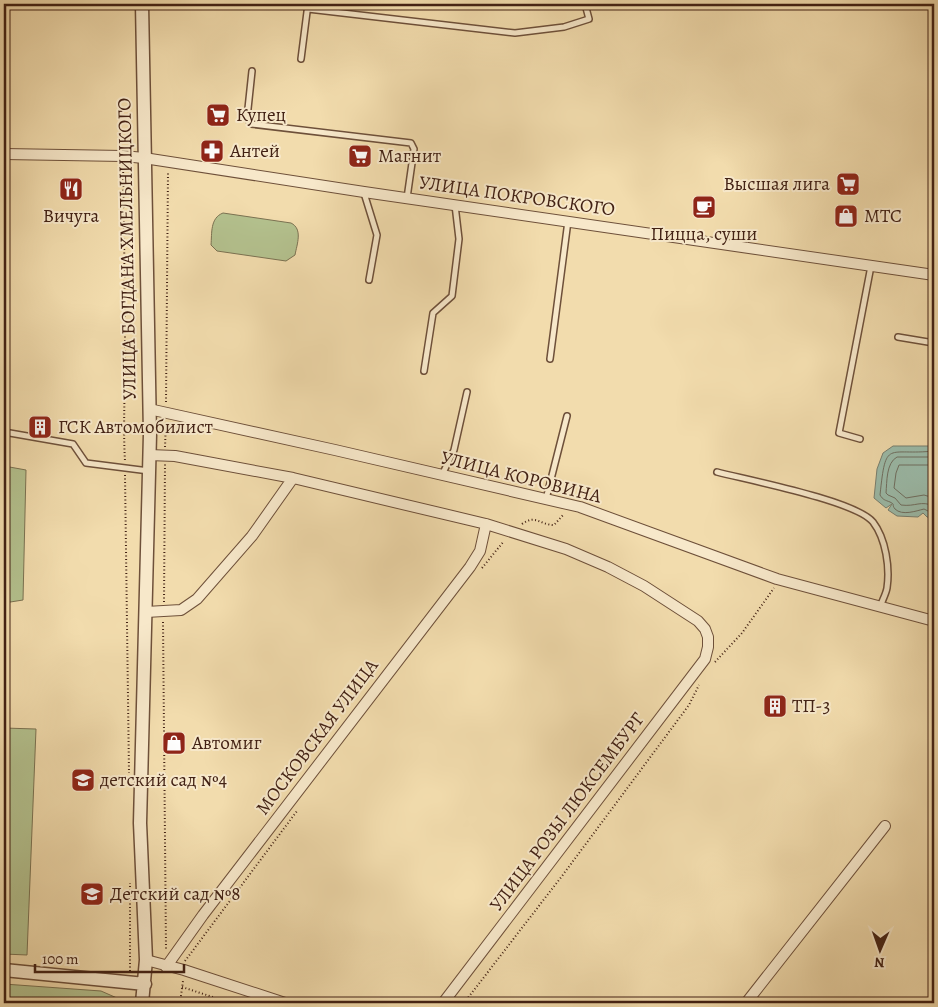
<svg xmlns="http://www.w3.org/2000/svg" width="938" height="1007" font-family="Alegreya,serif">
  <style>
    .green { fill: #b4c28f; stroke: #7b7252 }
    .water { fill: #9bbcab; stroke: #777e6f }
    .lines { fill: none; stroke-linecap: round; stroke-linejoin: round }
    .shore { stroke: #6e6e60; stroke-width: 1 }
    .service-casing { stroke: #6e503a; stroke-width: 8 }
    .minor-casing { stroke: #6e503a; stroke-width: 12 }
    .tertiary-casing { stroke: #6e503a; stroke-width: 15 }
    .path { stroke: #422114; stroke-width: 2; stroke-dasharray: 1 2.5; stroke-linecap: butt }
    .service { stroke: #f7e8ca; stroke-width: 5 }
    .minor { stroke: #f7e8ca; stroke-width: 10 }
    .tertiary { stroke: #f7e8ca; stroke-width: 12 }
    .labels { text-anchor: middle; dominant-baseline: central; stroke-width: 4; stroke-linejoin: round; paint-order: stroke }
    .poi-label { font-size: 19px; fill: #422114; stroke: #f7e8ca; text-anchor: start }
    .street-label { font-size: 19px; fill: #422114; stroke: #f7e8ca }
  </style>
  <rect width="100%" height="100%" fill="#f2dcad"/>
  <filter id="stains"><feTurbulence type="fractalNoise" baseFrequency=".004" numOctaves="4"/><feColorMatrix values="0 0 0 0 .2 0 0 0 0 .09 0 0 0 0 .02 0 0 0 .5 -.17"/></filter>
  <radialGradient id="worn" r=".72"><stop offset=".6" stop-color="#630" stop-opacity="0"/><stop offset="1" stop-color="#630" stop-opacity=".3"/></radialGradient>
  <path class="green" d="M223 213 291 223C303 229 297 244 295 255L286 261 217 251 211 245C212 233 210 218 223 213Z
    M4 466 26 470 23 600 4 603Z
    M4 728 36 729 27 955 4 954Z
    M4 984 101 991 117 998 119 1003H4Z"/>
  <path class="water" d="M893 446H934V516L931 518 927 517 923 513 918 517 897 516 888 510 892 504 886 508 874 498 877 469 883 453Z"/>
  <g class="lines">
    <path class="shore" d="M934 451C887 456 886 438 880 495 883 500 885 500 890 502 896 505 891 504 895 509 902 516 916 511 924 509L930 512H934
      M934 457H897C886 463 887 482 886 493L888 495 895 498 901 505C916 507 920 500 934 506
      M934 465H899L896 473 894 488 906 498 924 495 934 498"/>
    <g class="service-casing">
      <path id="service" d="M308 9 515 33 564 27 589 19 585 4
        M301 59 308 4
        M252 71 247 118 251 124 411 143 414 149 407 198
        M364 193 377 235 369 280
        M898 337 934 343
        M550 359 568 221
        M424 371 433 313 452 296 459 239 455 205
        M4 432 73 444 86 463 149 471
        M860 439 839 433 871 266
        M717 472C748 480 856 501 873 522 886 539 890 568 887 588 886 594 882 601 880 607
        M442 475 454 450 467 392
        M546 499 567 416"/>
    </g>
    <g class="minor-casing">
      <path id="minor" d="M4 154 123 156 144 158 364 192 934 275
        M149 409 335 450 580 507 777 579 934 621
        M149 455 175 456 293 478 486 524 566 549 608 567 644 586 698 621 705 629 708 637V647L705 659 443 1003
        M146 612 181 610 197 599 252 536 293 478
        M146 960 184 970 285 1003
        M166 967 203 915 470 567 480 551 486 524
        M746 1003 885 826"/>
    </g>
    <g class="tertiary-casing">
      <path id="tertiary" d="M142 4 150 434 140 823 146 960 142 1003
        M4 970 145 984"/>
    </g>
    <path class="path" d="M123 165C124 231 125 296 125 361 125 394 123 427 125 461
      M166 402 168 172
      M165 447 166 422
      M125 475 129 773
      M522 524C536 514 540 525 554 525L564 514
      M482 568 504 541
      M164 602 165 464
      M163 622 166 949
      M715 662 742 633 774 588
      M185 961 297 811
      M130 971V883
      M182 987 231 1003
      M180 1003 183 981
      M464 1003 562 876 689 705 699 685"/>
    <use href="#service" class="service"/>
    <use href="#minor" class="minor"/>
    <use href="#tertiary" class="tertiary"/>
  </g>
  <defs>
    <g id="supermarket-square" transform="scale(1.25)"><rect x="-9" y="-9" width="18" height="18" rx="4" fill="#8f2418" stroke="#f7e8ca"/><path d="M-6-5.5h2.5l.6 2H6L4.5 2H-2.5L-4.4-4H-6ZM-1.5 3.2a1.3 1.3 0 1 0 .1 0ZM3 3.2a1.3 1.3 0 1 0 .1 0Z" fill="#fff"/></g>
    <g id="pharmacy-square" transform="scale(1.25)"><rect x="-9" y="-9" width="18" height="18" rx="4" fill="#8f2418" stroke="#f7e8ca"/><path d="M-2-6h4v4h4v4h-4v4h-4v-4h-4v-4h4Z" fill="#fff"/></g>
    <g id="restaurant-square" transform="scale(1.25)"><rect x="-9" y="-9" width="18" height="18" rx="4" fill="#8f2418" stroke="#f7e8ca"/><path d="M-5-6h1v4h1v-4h1v4h1v-4h1v5L-1.5 .5V6h-2V.5L-5-1ZM5-6V6H3V1.5H1.5Q1.5-4 5-6Z" fill="#fff"/></g>
    <g id="cafe-square" transform="scale(1.25)"><rect x="-9" y="-9" width="18" height="18" rx="4" fill="#8f2418" stroke="#f7e8ca"/><path d="M-5.5-4.5H6V0H3Q3 3.5 0 3.5H-2.5Q-5.5 3.5-5.5 0ZM3-3.2v2h1.7v-2ZM-6 4.5H4V6H-6Z" fill="#fff"/></g>
    <g id="shop-square" transform="scale(1.25)"><rect x="-9" y="-9" width="18" height="18" rx="4" fill="#8f2418" stroke="#f7e8ca"/><path d="M-5-2.5h2.3a2.7 3.5 0 0 1 5.4 0H5L5.5 6h-11ZM-1.5-2.5h3a1.5 2.3 0 0 0-3 0Z" fill="#fff"/></g>
    <g id="building-square" transform="scale(1.25)"><rect x="-9" y="-9" width="18" height="18" rx="4" fill="#8f2418" stroke="#f7e8ca"/><path d="M-4-6H4V6H1V3H-1V6H-4ZM-2.5-4.3h1.7v1.8h-1.7ZM.8-4.3h1.7v1.8H.8ZM-2.5-1h1.7V.8h-1.7ZM.8-1h1.7V.8H.8Z" fill="#fff"/></g>
    <g id="school-square" transform="scale(1.25)"><rect x="-9" y="-9" width="18" height="18" rx="4" fill="#8f2418" stroke="#f7e8ca"/><path d="M0-5L7-2L0 1L-7-2ZM-4 1L0 2.5L4 1V4Q0 6-4 4Z" fill="#fff"/></g>
  </defs>
  <g fill-rule="evenodd">
    <use href="#supermarket-square" x="218" y="115"/>
    <use href="#pharmacy-square" x="212" y="151"/>
    <use href="#supermarket-square" x="360" y="156"/>
    <use href="#supermarket-square" x="848" y="184"/>
    <use href="#restaurant-square" x="71" y="189"/>
    <use href="#cafe-square" x="704" y="207"/>
    <use href="#shop-square" x="846" y="216"/>
    <use href="#building-square" x="40" y="427"/>
    <use href="#building-square" x="775" y="706"/>
    <use href="#shop-square" x="174" y="743"/>
    <use href="#school-square" x="83" y="780"/>
    <use href="#school-square" x="92" y="894"/>
  </g>
  <g class="labels">
    <g class="poi-label">
      <text x="236" y="115">Купец</text>
      <text x="230" y="151">Антей</text>
      <text x="378" y="156">Магнит</text>
      <text x="830" y="184" text-anchor="end">Высшая лига</text>
      <text x="71" y="216" text-anchor="middle">Вичуга</text>
      <text x="864" y="216">МТС</text>
      <text x="704" y="234" text-anchor="middle">Пицца, суши</text>
      <text x="58" y="427">ГСК Автомобилист</text>
      <text x="792" y="706">ТП-3</text>
      <text x="192" y="743">Автомиг</text>
      <text x="100" y="780">детский сад №4</text>
      <text x="110" y="894">Детский сад №8</text>
    </g>
    <g class="street-label">
      <text transform="translate(517 196) rotate(8)">УЛИЦА ПОКРОВСКОГО</text>
      <text transform="translate(127 249) rotate(-91)">УЛИЦА БОГДАНА ХМЕЛЬНИЦКОГО</text>
      <text transform="translate(521 477) rotate(14)">УЛИЦА КОРОВИНА</text>
      <text transform="translate(317 737) rotate(-53)">МОСКОВСКАЯ УЛИЦА</text>
      <text transform="translate(567 812) rotate(-53)">УЛИЦА РОЗЫ ЛЮКСЕМБУРГ</text>
    </g>
  </g>
  <rect width="938" height="1007" fill="none" stroke="#f2dcad" stroke-width="20"/>
  <rect x="5" y="5" width="928" height="997" fill="none" stroke="#422114" stroke-width="2.5"/>
  <rect x="10" y="10" width="918" height="987" fill="none" stroke="#422114"/>
  <g transform="translate(880 950) rotate(182)" stroke="#f7e8ca" stroke-width="4" paint-order="stroke">
  <path d="M0-4L9 19L0 12L-9 19Z" fill="#422114"/>
  <text y="-8" font-size="14" font-weight="bold" text-anchor="middle" fill="#422114">N</text>
  </g>
  <path d="M35 964v8h149v-8" fill="none" stroke="#422114" stroke-width="2.5"/>
  <text x="42" y="964" font-size="15" fill="#422114" stroke="#f7e8ca" stroke-width="4" paint-order="stroke">100 m</text>
  <rect width="100%" height="100%" filter="url(#stains)"/>
  <rect width="100%" height="100%" fill="url(#worn)"/>
</svg>
